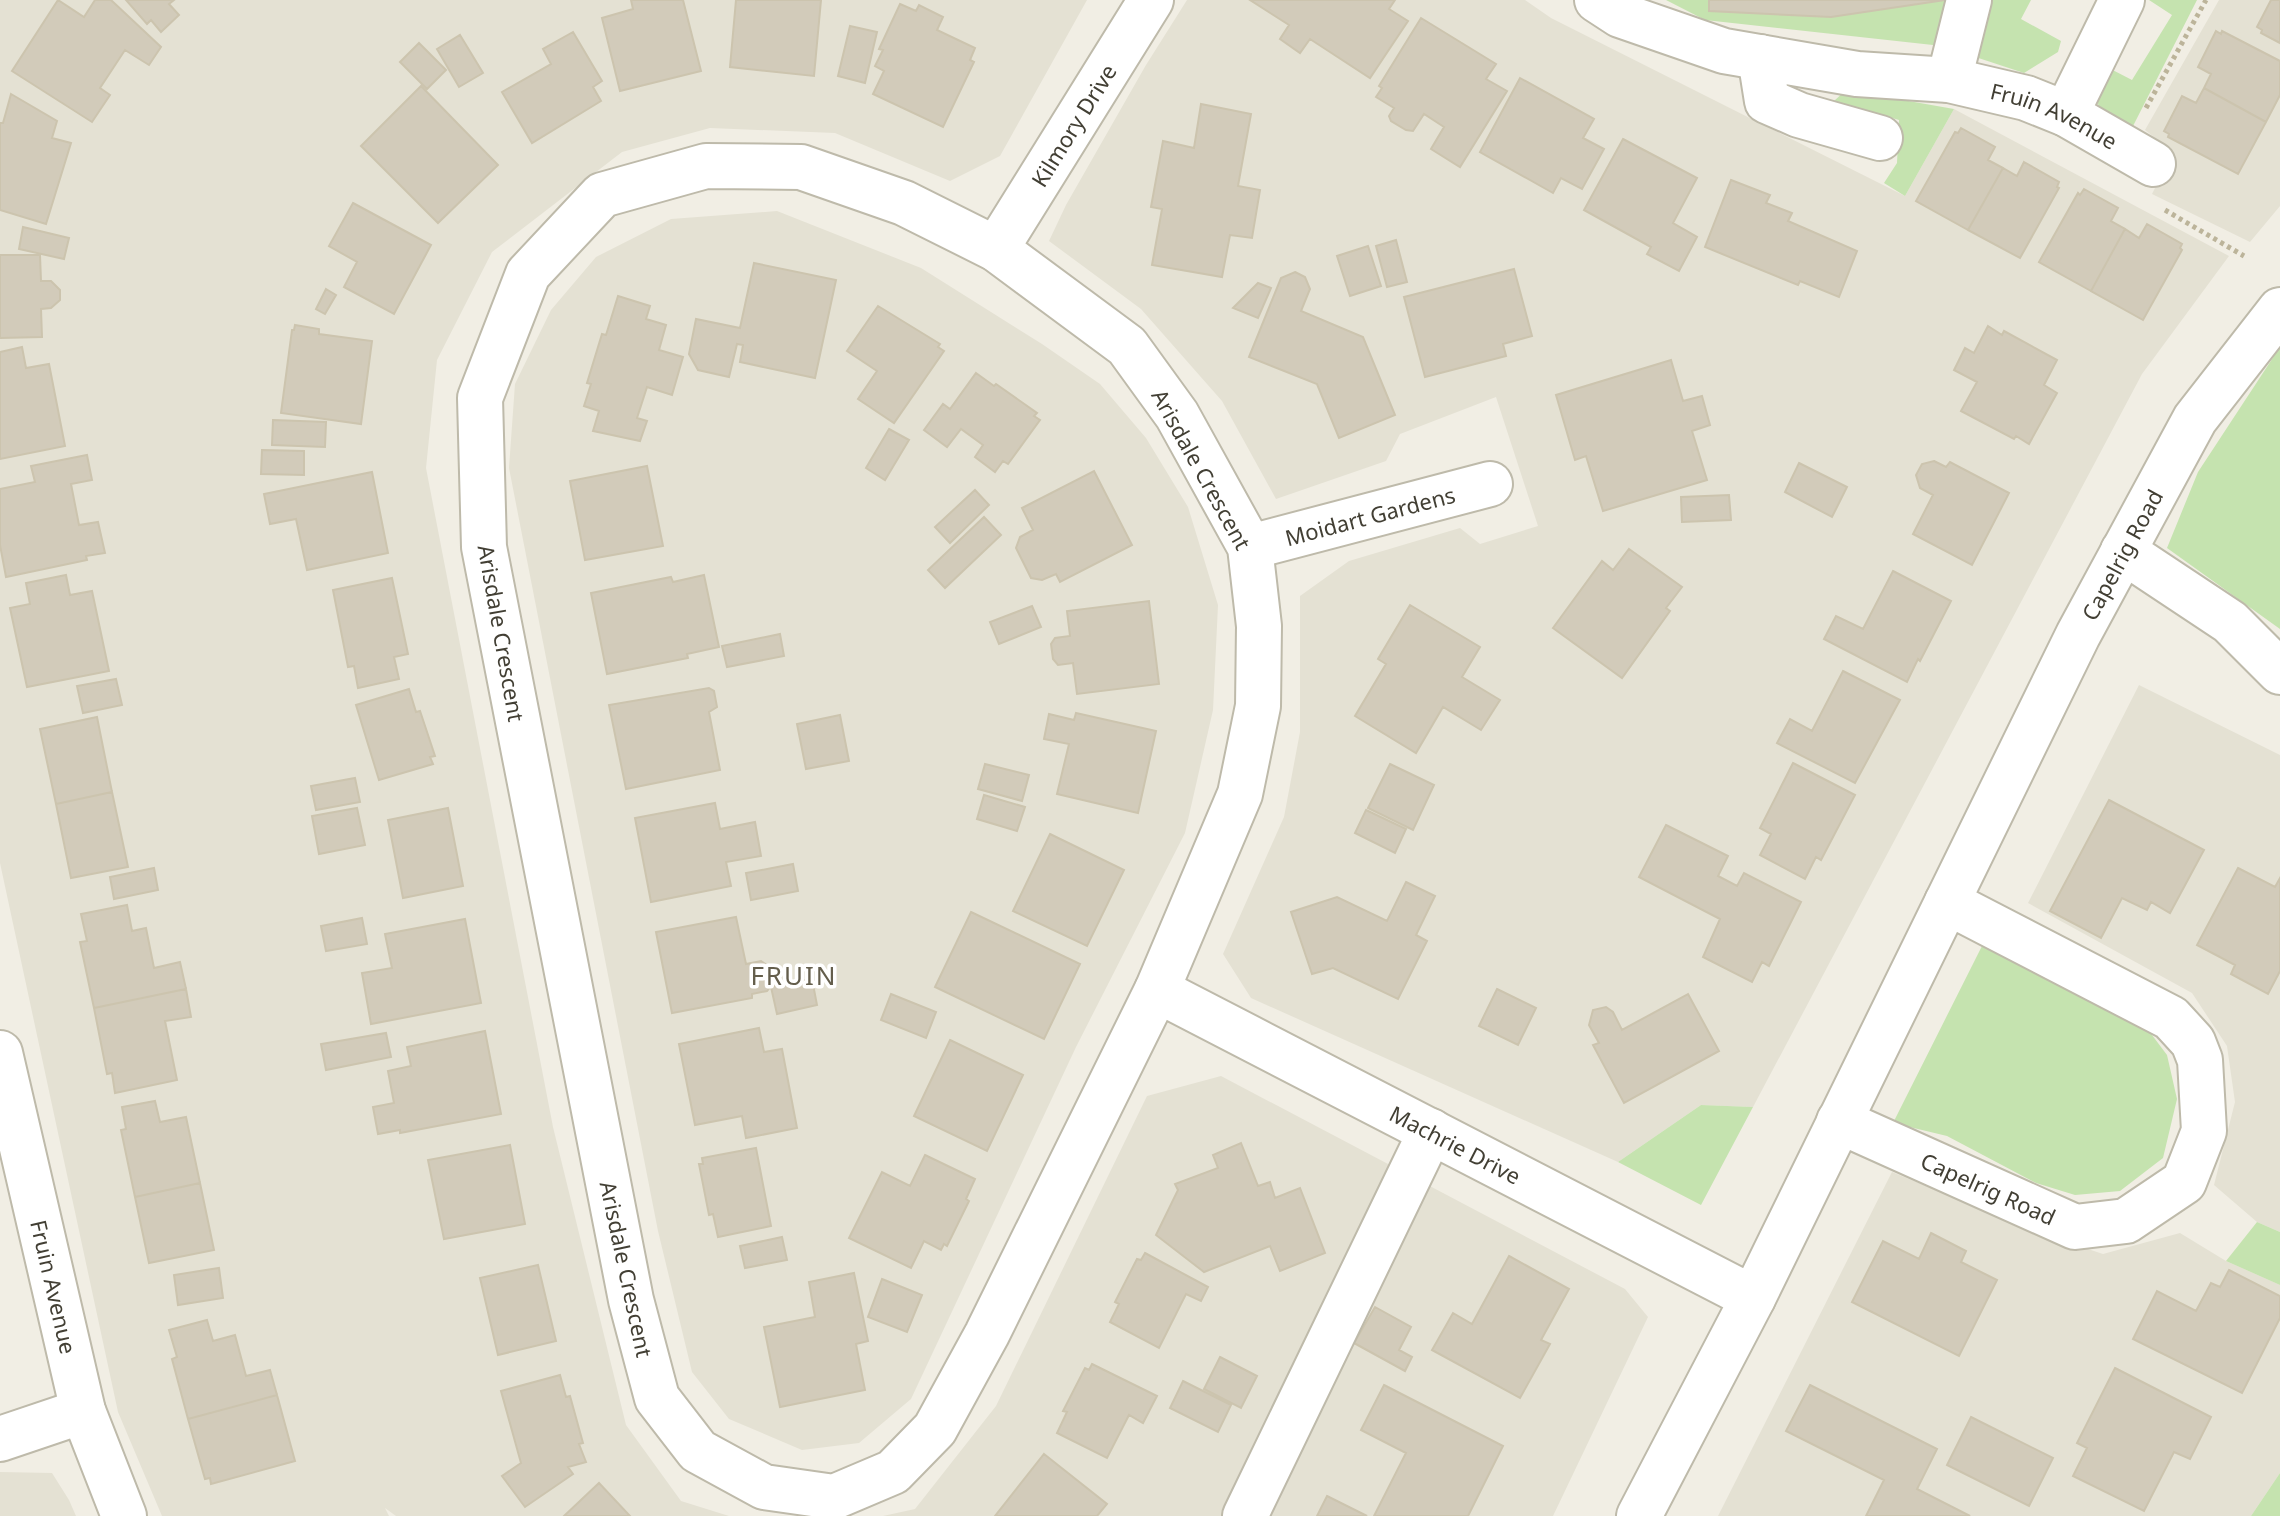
<svg xmlns="http://www.w3.org/2000/svg" width="2280" height="1516" font-family="'Noto Sans',sans-serif">
  <style>
    .residential { fill: #e4e1d3 }
    .green { fill: #c5e3af }
    .building { fill: #d2cbba; stroke: #ccc4ae; stroke-width: 2 }
    .lines { fill: none; stroke-linecap: round; stroke-linejoin: round }
    .minor-casing { stroke: #bebaaa; stroke-width: 48 }
    .path { stroke: #bcb49a; stroke-width: 5; stroke-dasharray: 4 4; stroke-linecap: butt }
    .minor { stroke: #fff; stroke-width: 44 }
    .labels { text-anchor: middle; dominant-baseline: central; stroke-width: 7; stroke-linejoin: round; paint-order: stroke }
    .street-label { font-size: 22px; fill: #423f34; stroke: #fff }
    .quarter-label { font-size: 26px; letter-spacing: 2px; fill: #645e4c; stroke: #fff }
  </style>
  <rect width="100%" height="100%" fill="#f1eee4"/>
  <path class="residential" d="M0 0H1087L1000 156 950 181 835 133 710 128 622 152 492 252 437 360 426 468 553 1127 626 1425 681 1501 729 1516H396L385 1508 389 1516H162L118 1412 0 863Z
    M1187 0H1525L1551 18 1905 196 1954 109 2229 256 2142 374 1753 1107 1701 1105 1618 1162 1251 998 1223 954 1284 817 1300 732V596L1349 561 1460 528 1480 544 1538 526 1496 397 1400 434 1386 461 1276 499 1222 401 1141 309 1049 241 1066 205 1146 65Z
    M2219 0H2280V206L2250 242 2152 194 2173 152 2145 130Z
    M777 211 921 268 1042 344 1100 384 1146 438 1188 507 1218 605 1213 710 1185 833 1076 1047 911 1399 859 1443 802 1450 729 1419 692 1372 658 1231 509 468 515 384 551 310 596 257 671 219Z
    M2139 685 2280 755V1232L2257 1222 2214 1185 2235 1102 2227 1046 2192 993 2028 903Z
    M1221 1076 1625 1289 1648 1317 1553 1516H883L915 1509 996 1406 1147 1096Z
    M1892 1172 2040 1233 2103 1254 2180 1233 2226 1261 2280 1285V1473L2251 1516H1718Z
    M0 1472 52 1473 69 1500 76 1516H0Z"/>
  <path class="green" d="M1666 0H1709V11L1831 17 1945 0H2031L2021 19 2061 41 2058 52 2024 73 1942 46 1705 20Z
    M2149 0H2197L2132 128 2100 110 2091 82 2101 64 2132 80 2172 15Z
    M1846 90 1954 109 1905 196 1884 183 1897 163 1899 120 1834 101Z
    M2280 347V629L2167 548 2198 472Z
    M1982 946 2010 957 2146 1027 2167 1055 2177 1099 2163 1158 2120 1191 2075 1195 2036 1183 1947 1136 1893 1123Z
    M1701 1105 1753 1107 1701 1205 1618 1162Z
    M2257 1222 2280 1232V1285L2226 1261Z
    M2280 1473V1516H2251Z"/>
  <path class="building" d="M58 0 84 17 95 0H111L161 47 149 65 125 50 100 88 110 95 92 122 12 71Z
    M126 0H174L169 4 179 15 161 32 151 20 147 24Z
    M631 0H683L701 71 620 91 602 18 633 9Z
    M736 0H821L814 76 730 67Z
    M1250 0H1395L1389 9 1408 21 1370 78 1310 39 1300 53 1280 39 1289 25Z
    M1709 0H1945L1831 17 1709 11Z
    M2271 0H2280V43L2261 33 2262 30 2257 27Z
    M900 4 916 11 919 5 943 17 937 30 975 48 970 60 974 62 943 127 873 94 884 71 875 66 883 50 879 49Z
    M1421 18 1496 64 1486 79 1507 91 1460 167 1431 149 1444 127 1424 114 1413 131 1406 130 1391 121 1389 116 1394 108 1376 97 1382 88 1379 86Z
    M850 26 877 32 865 83 838 76Z
    M2216 31 2221 34 2222 31 2280 61V95L2266 122 2204 88 2211 74 2198 67Z
    M573 32 602 81 593 87 601 101 532 143 502 92 551 64 543 49Z
    M460 35 483 73 459 87 437 49Z
    M419 43 446 70 427 89 400 62Z
    M1520 78 1594 119 1583 138 1604 149 1582 189 1561 178 1553 193 1480 152Z
    M421 86 498 165 438 223 361 146Z
    M2204 88 2266 122 2238 174 2168 137 2169 134 2164 131 2182 96 2196 103Z
    M11 94 57 121 52 138 71 143 46 224 0 210V123H3Z
    M1201 104 1251 114 1238 186 1260 190 1252 238 1230 235 1222 277 1152 265 1162 209 1151 207 1163 141 1194 148Z
    M1961 128 1995 147 1988 160 2003 168 1968 230 1916 201 1955 132 1958 133Z
    M1623 139 1697 178 1673 223 1697 237 1679 271 1647 254 1651 247 1584 210Z
    M2024 162 2059 182 2057 187 2059 188 2020 258 1968 230 2003 168 2017 176Z
    M1731 180 1770 195 1766 203 1792 213 1788 221 1857 251 1839 297 1800 281 1798 285 1705 247Z
    M2084 189 2118 208 2111 221 2125 229 2091 291 2039 262 2078 193 2080 195Z
    M353 203 431 245 394 314 344 287 357 262 329 246Z
    M2147 224 2182 244 2180 248 2182 250 2143 320 2091 291 2125 229 2139 238Z
    M23 227 69 238 64 259 19 249Z
    M1396 240 1407 282 1387 287 1376 246Z
    M1368 246 1381 286 1350 296 1337 256Z
    M0 255H40L41 281H51L60 290V300L51 308 41 309 42 337 0 338Z
    M754 263 836 280 815 378 740 362 743 345 737 344 729 377 698 370 689 354 696 319 740 328Z
    M1514 269 1532 336 1503 344 1506 356 1425 377 1404 297Z
    M1295 272 1305 277 1310 289 1301 311 1363 337 1395 415 1339 438 1317 384 1249 357 1281 278Z
    M1258 283 1271 288 1258 318 1233 308Z
    M326 289 336 295 325 314 316 309Z
    M618 296 650 306 646 319 666 325 659 350 683 357 672 395 647 387 637 418 647 421 640 441 593 431 599 411 584 406 591 384 587 383 602 334 606 335Z
    M878 306 940 344 938 347 944 351 894 423 858 399 877 371 847 351Z
    M295 325 319 329V334L372 341 361 424 281 413 292 330H294Z
    M1988 326 2002 335 2004 331 2057 360 2044 385 2057 393 2029 444 2016 436 2014 439 1961 411 1977 382 1954 370 1965 348 1974 353Z
    M22 347 26 368 49 364 65 446 0 459V352Z
    M1671 360 1683 401 1702 396 1710 425 1692 431 1707 480 1603 511 1586 456 1575 460 1556 395Z
    M976 373 994 386 996 384 1037 413 1034 416 1040 420 1008 464 1003 461 995 472 975 457 983 445 961 429 947 447 924 430 943 404 950 409Z
    M273 420 326 422 325 447 272 445Z
    M889 429 909 440 885 480 866 468Z
    M262 450 304 451V475L261 474Z
    M87 455 92 480 71 484 79 525 98 522 105 553 86 556 87 560 6 577 0 545V489L35 482 31 466Z
    M1934 461 1946 467 1950 462 2009 493 1972 565 1913 534 1933 495 1920 488 1916 475 1922 464Z
    M1799 463 1847 487 1832 517 1785 492Z
    M647 466 663 546 585 560 570 481Z
    M1094 471 1132 545 1060 582 1056 574 1042 580 1031 578 1016 548 1020 537 1033 530 1022 508Z
    M372 472 388 553 307 570 296 519 270 524 264 494Z
    M975 490 989 505 950 543 935 527Z
    M1729 495 1731 520 1682 522 1681 497Z
    M984 517 1001 535 945 588 928 570Z
    M1629 549 1682 587 1666 608 1670 611 1622 678 1553 628 1602 561 1613 570Z
    M1893 571 1951 601 1920 661 1918 659 1907 682 1824 639 1836 616 1863 629Z
    M66 575 70 595 92 591 109 671 27 687 10 608 30 604 26 583Z
    M704 575 719 647 687 654 688 658 607 674 591 593 671 577 673 582Z
    M392 578 408 654 394 657 399 679 358 688 354 666 348 667 333 590Z
    M1149 601 1159 684 1077 694 1073 663 1058 665 1053 659 1051 644 1055 638 1070 636 1067 611Z
    M1410 605 1480 647 1462 677 1500 700 1481 730 1443 707 1416 753 1355 716 1386 664 1378 659Z
    M1032 606 1041 627 999 644 990 622Z
    M780 634 784 656 727 667 722 646Z
    M1843 671 1900 700 1855 783 1777 743 1790 719 1812 731Z
    M116 679 122 705 83 713 77 686Z
    M709 688 714 691 717 707 709 712 720 770 626 789 609 705Z
    M409 689 416 712 420 711 435 756 430 757 433 764 379 780 356 705Z
    M1076 713 1156 731 1138 813 1057 794 1069 744 1044 739 1049 714 1074 720Z
    M840 715 849 761 806 769 797 724Z
    M97 717 112 792 56 804 40 729Z
    M1793 763 1855 795 1821 860 1816 857 1805 879 1760 855 1771 834 1760 828Z
    M985 764 1029 775 1022 801 978 789Z
    M1390 764 1434 785 1413 830 1368 808Z
    M355 778 360 802 316 810 311 786Z
    M112 792 128 867 71 878 56 804Z
    M984 795 1025 807 1017 831 977 819Z
    M2109 800 2204 850 2170 913 2151 902 2147 910 2122 898 2101 938 2050 911Z
    M715 803 720 829 755 822 761 856 726 862 731 886 651 902 635 818Z
    M357 808 365 845 319 854 312 816Z
    M448 808 463 886 403 898 388 820Z
    M1366 810 1406 829 1395 853 1355 833Z
    M1666 825 1728 856 1718 876 1737 886 1744 873 1801 902 1769 966 1762 962 1752 982 1703 957 1720 919 1639 877Z
    M1050 834 1124 870 1087 946 1013 911Z
    M793 864 798 891 751 900 746 873Z
    M154 868 158 890 114 899 110 877Z
    M2238 868 2275 887 2280 878V971L2268 994 2231 974 2235 965 2197 945Z
    M1406 882 1435 896 1416 935 1427 941 1398 999 1333 968 1312 974 1291 912 1337 897 1387 921Z
    M127 905 132 931 146 928 154 968 180 962 186 989 94 1008 80 942 87 941 81 914Z
    M971 912 1080 964 1044 1039 935 987Z
    M736 917 746 964 761 961 771 968 774 982 767 991 752 994V998L672 1013 656 932Z
    M362 918 367 944 326 951 321 926Z
    M465 919 481 1003 371 1024 362 973 392 968 385 934Z
    M812 979 817 1005 777 1014 771 987Z
    M186 989 191 1017 165 1021 177 1080 115 1093 112 1073 107 1074 94 1008Z
    M1497 989 1536 1008 1518 1045 1479 1026Z
    M891 994 936 1012 926 1038 881 1020Z
    M1688 994 1719 1051 1624 1103 1593 1045 1599 1043 1589 1025 1593 1010 1606 1007 1613 1012 1622 1030Z
    M759 1028 764 1052 782 1049 797 1128 746 1138 742 1116 695 1125 679 1044Z
    M485 1031 501 1114 400 1133V1130L378 1134 373 1107 394 1103 388 1071 411 1066 407 1047Z
    M386 1033 391 1057 326 1070 321 1044Z
    M950 1040 1023 1075 987 1151 914 1116Z
    M155 1101 160 1122 186 1117 200 1183 135 1197 121 1130 126 1129 122 1107Z
    M1241 1143 1258 1186 1270 1182 1275 1198 1300 1188 1325 1253 1280 1271 1270 1246 1204 1272 1156 1235 1178 1190 1175 1184 1218 1168 1213 1155Z
    M510 1145 525 1224 444 1239 428 1160Z
    M756 1148 771 1226 718 1237 713 1214 709 1215 699 1164H703L702 1158Z
    M925 1155 975 1179 966 1199 969 1201 947 1246 944 1244 941 1250 924 1241 911 1268 849 1238 882 1172 910 1186Z
    M200 1183 214 1250 149 1263 135 1197Z
    M1931 1233 1966 1251 1961 1262 1997 1280 1959 1356 1852 1302 1883 1241 1919 1259Z
    M782 1237 787 1260 745 1268 740 1246Z
    M1145 1253 1208 1287 1201 1301 1186 1294 1159 1348 1110 1322 1119 1304 1115 1302 1137 1259 1141 1260Z
    M1509 1256 1569 1289 1541 1340 1550 1344 1520 1398 1432 1350 1453 1313 1472 1324Z
    M538 1265 556 1341 498 1355 480 1278Z
    M219 1268 223 1298 178 1305 174 1275Z
    M2229 1270 2280 1296V1318L2242 1393 2133 1339 2157 1291 2196 1311 2211 1283 2220 1287Z
    M854 1273 868 1341 856 1344 865 1390 780 1407 764 1327 815 1317 809 1282Z
    M882 1279 922 1295 907 1332 868 1317Z
    M1375 1307 1411 1327 1399 1350 1412 1357 1405 1371 1354 1343Z
    M207 1320 213 1341 235 1335 246 1376 270 1370 277 1395 188 1419 172 1359 177 1357 169 1330Z
    M1220 1357 1257 1376 1241 1408 1204 1389Z
    M1092 1364 1157 1396 1143 1423 1129 1415 1107 1458 1057 1433 1067 1412 1063 1411 1085 1368 1089 1370Z
    M2115 1368 2211 1417 2190 1459 2174 1452 2144 1511 2073 1476 2087 1448 2077 1443Z
    M560 1375 566 1397 570 1396 583 1443 579 1444 586 1462 568 1467 573 1474 525 1507 502 1476 521 1463 501 1391Z
    M1183 1381 1231 1405 1218 1432 1170 1408Z
    M1384 1385 1503 1446 1468 1516H1374L1406 1453 1361 1430Z
    M1810 1385 1937 1449 1917 1489 1970 1516H1866L1884 1480 1786 1431Z
    M277 1395 295 1461 211 1484 210 1478 205 1479 188 1419Z
    M1971 1417 2053 1458 2029 1506 1947 1465Z
    M1044 1454 1107 1504 1097 1516H995Z
    M599 1483 630 1516H564Z
    M1327 1496 1367 1516H1317Z"/>
  <g class="lines">
    <g class="minor-casing">
      <g id="minor">
        <path id="s1" d="M1597 0 1620 15 1724 51 1857 74 1949 80 2026 98 2066 114 2153 164"/>
        <path d="M1760 57 1767 101 1799 115 1880 138"/>
        <path d="M1949 80 1969 0"/>
        <path d="M2066 114 2122 0"/>
        <path d="M706 166 801 167 904 203 996 249 1127 346 1177 415 1250 547 1259 626 1258 706 1240 794 1157 990 987 1334 935 1429 893 1472 834 1497 764 1487 698 1451 657 1398 631 1300 484 547 480 398 528 274 602 195Z"/>
        <path id="s2" d="M996 249 1151 0"/>
        <path id="s3" d="M1250 547 1490 484"/>
        <path d="M2123 551 2230 622 2280 672"/>
        <path id="s4" d="M1157 990 1753 1298"/>
        <path id="s5" d="M0 1053 83 1411 124 1516"/>
        <path id="s6" d="M1839 1121 2075 1227 2126 1221 2184 1182 2204 1131 2200 1060 2193 1042 2171 1018 1947 902"/>
        <path d="M0 1439 83 1411"/>
        <path d="M1245 1516 1431 1131"/>
        <path id="s7" d="M1639 1516 1753 1298 2078 635 2195 419 2280 310"/>
      </g>
    </g>
    <path class="path" d="M2146 108 2206 0
      M2165 210 2244 256"/>
    <use href="#minor" class="minor"/>
  </g>
  <g class="labels">
    <g class="street-label">
      <text stroke="none"><textPath href="#s1" startOffset="476">Fruin Avenue</textPath></text>
      <text stroke="none"><textPath href="#s2" startOffset="146">Kilmory Drive</textPath></text>
      <text transform="translate(1202 469) rotate(61)">Arisdale Crescent</text>
      <text stroke="none"><textPath href="#s3" startOffset="124">Moidart Gardens</textPath></text>
      <text stroke="none"><textPath href="#s7" startOffset="1076">Capelrig Road</textPath></text>
      <text transform="translate(502 633) rotate(80)">Arisdale Crescent</text>
      <text stroke="none"><textPath href="#s4" startOffset="336">Machrie Drive</textPath></text>
      <text stroke="none"><textPath href="#s6" startOffset="164">Capelrig Road</textPath></text>
      <text transform="translate(627 1269) rotate(78)">Arisdale Crescent</text>
      <text stroke="none"><textPath href="#s5" startOffset="240">Fruin Avenue</textPath></text>
    </g>
    <g class="quarter-label">
      <text x="794" y="975">FRUIN</text>
    </g>
  </g>
</svg>
